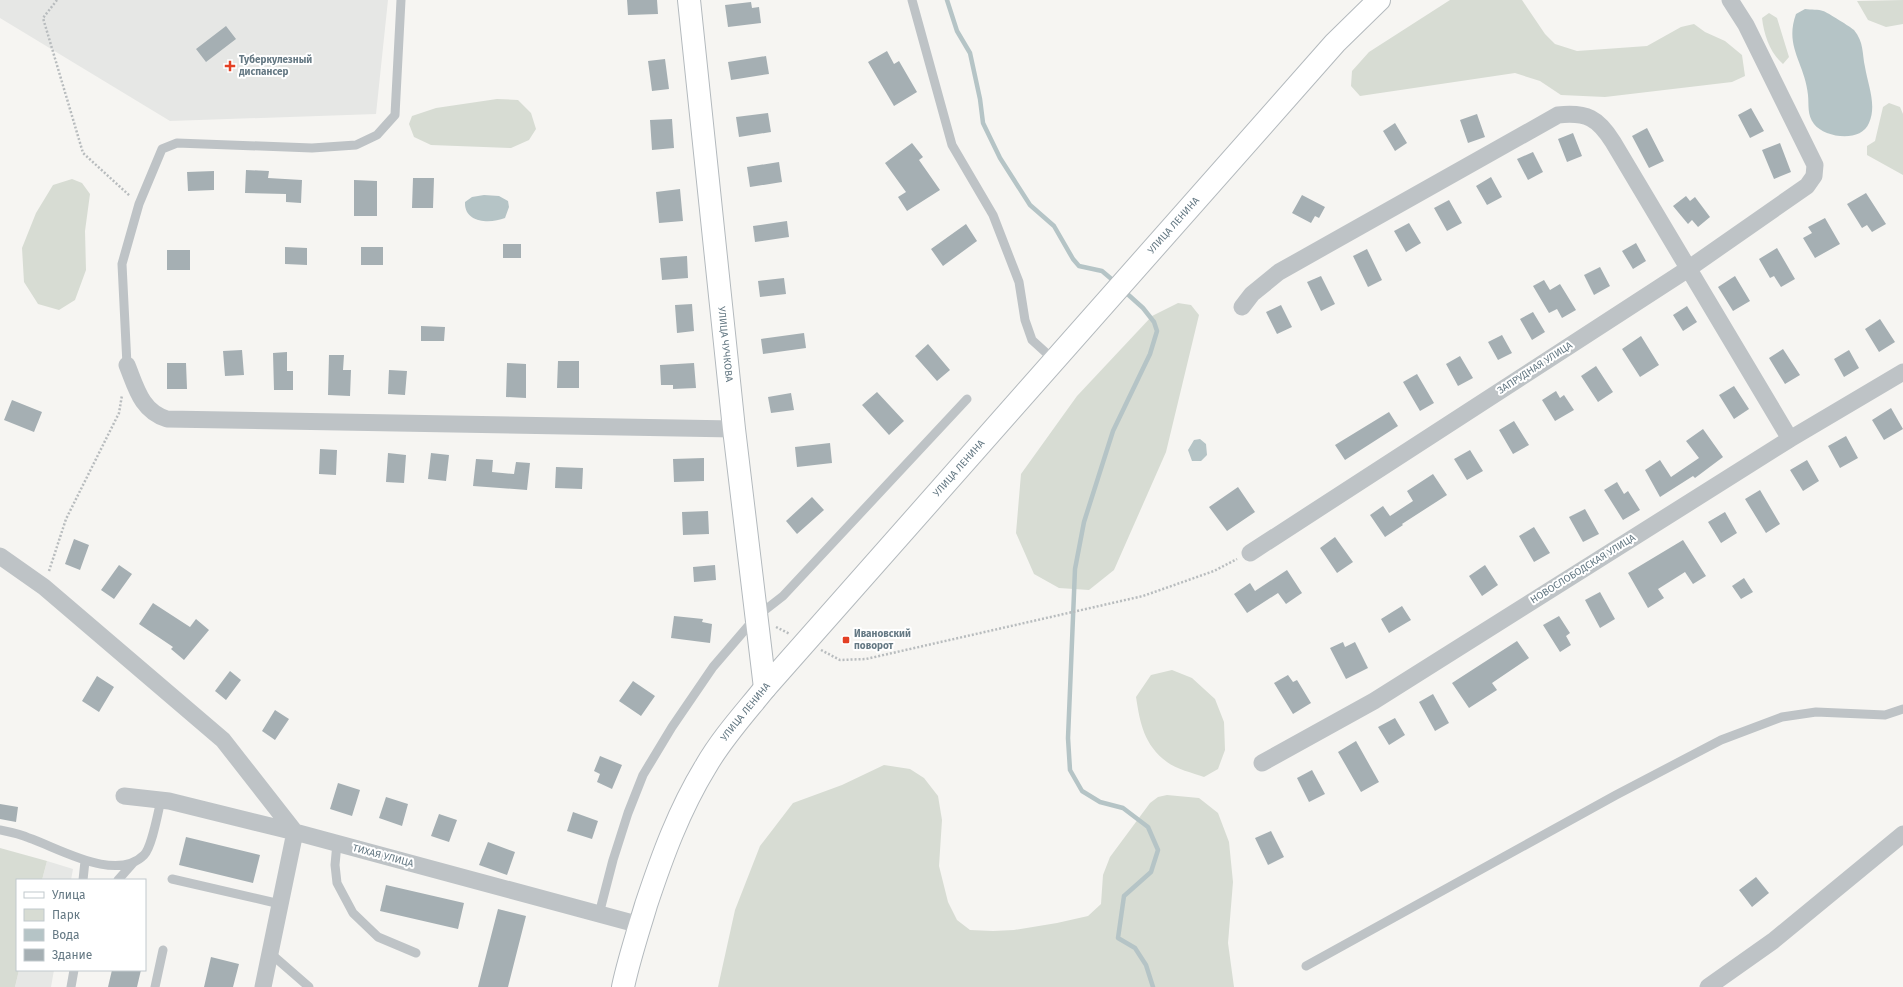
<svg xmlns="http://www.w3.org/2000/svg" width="1903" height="987" font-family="'Fira Sans',sans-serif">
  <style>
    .built { fill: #e6e7e5 }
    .green { fill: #d7dcd3 }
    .water { fill: #b5c4c6 }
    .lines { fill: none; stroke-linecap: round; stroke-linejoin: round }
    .stream { stroke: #b5c4c6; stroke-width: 4.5 }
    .building { fill: #a5afb3 }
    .secondary-casing { stroke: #b3b9bd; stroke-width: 24 }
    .path { stroke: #b8bcbe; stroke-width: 2.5; stroke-dasharray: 2 2; stroke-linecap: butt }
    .lane { stroke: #bec3c6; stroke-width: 9 }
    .street { stroke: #bec3c6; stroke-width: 17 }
    .secondary { stroke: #fff; stroke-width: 22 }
    .poi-dot { fill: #e34024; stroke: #fff; stroke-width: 1.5 }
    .labels { text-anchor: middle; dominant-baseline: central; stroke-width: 4; stroke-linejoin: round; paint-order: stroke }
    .poi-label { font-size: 10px; font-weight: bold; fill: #647883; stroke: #fff; text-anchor: start }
    .street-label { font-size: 10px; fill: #647883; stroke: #fff }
  </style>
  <rect width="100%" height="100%" fill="#f6f5f2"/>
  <path class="built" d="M0 0H388L376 114 170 121 0 18Z
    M47 861 73 869 71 880H42Z
    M19 970H54L51 987H15Z"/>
  <path class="green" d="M1450 0H1522L1545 34 1555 44 1577 51 1647 46 1681 27 1694 24 1705 32 1725 41 1742 55 1745 76 1732 82 1605 97 1561 95 1540 81 1515 73 1360 96 1351 86 1352 71 1369 52Z
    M1903 0V24L1886 27 1868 20 1857 1Z
    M1769 13 1777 18 1789 57 1783 64C1770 53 1764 35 1762 18Z
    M497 99 518 100 531 113 536 129 529 140 511 148 431 145 414 137 409 124 412 116 436 108Z
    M1889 103 1900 107 1903 114V175L1867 155V146L1875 141 1883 107Z
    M72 179 82 183 90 194 85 231 86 270 75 300 59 310 38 304 24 282 22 248 36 213 53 185Z
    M1178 303 1191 305 1199 315 1166 452 1114 570 1089 590 1059 588 1034 574 1016 533 1021 474 1077 396 1152 316Z
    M1172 670 1192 678 1215 699 1224 722 1225 750 1218 769 1204 777C1193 773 1176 769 1167 762 1144 745 1140 723 1136 697L1151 675Z
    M884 765 910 769 924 778 938 796 942 820 939 866 948 902 957 920 970 930 993 931 1014 930 1057 923 1088 916 1101 904 1103 875 1110 857 1150 803 1158 797 1167 795 1199 798 1218 813 1229 842 1233 882 1228 943 1234 987H718L735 910 760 846 793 803 842 785Z
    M0 848 47 861 42 880H17V970H19L15 987H0Z"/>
  <path class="water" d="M1805 9C1811 10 1819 9 1823 11 1827 12 1852 28 1854 30 1864 42 1862 53 1865 67 1868 85 1877 105 1869 123 1861 143 1825 138 1814 124 1807 115 1809 105 1808 95 1805 63 1784 47 1796 14Z
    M484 195 499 196 508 201 509 207 505 218C490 224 464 223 465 202L472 197Z
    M1200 439 1206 444 1207 455 1201 461H1192L1188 450 1194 440Z"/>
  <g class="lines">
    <path class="stream" d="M947 0 957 31 970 53 980 99 983 123 1000 158 1030 205 1054 226 1073 259 1079 266 1102 271 1115 282
      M1123 290 1143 308 1154 322 1157 331 1150 354 1113 431 1084 522 1075 569 1068 738 1070 770 1082 791 1100 802 1123 808 1148 827 1158 850 1151 872 1124 896 1118 938 1135 948 1146 965 1153 987"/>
  </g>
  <path class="building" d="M627 0H657L658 14 628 15Z
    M751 2 752 8 759 7 761 23 728 27 725 5Z
    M226 26 236 39 206 62 196 49Z
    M887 51 894 64 899 61 917 92 894 106 868 62Z
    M766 56 769 74 731 80 728 62Z
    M665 59 669 89 652 91 648 61Z
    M1751 108 1764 131 1750 138 1738 115Z
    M768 113 771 132 739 137 736 117Z
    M1477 114 1485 137 1468 143 1460 120Z
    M672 119 674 148 652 150 650 120Z
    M1395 123 1407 143 1395 151 1383 131Z
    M1647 128 1664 161 1649 168 1632 136Z
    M1573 133 1582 156 1567 162 1558 139Z
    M912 143 923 157 919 160 940 190 907 211 898 197 906 192 885 163Z
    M1780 143 1791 172 1774 179 1762 150Z
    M1533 152 1543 172 1528 180 1517 159Z
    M779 162 782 182 750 187 747 167Z
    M246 170 269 171 268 178 302 180 301 203 286 202V194L245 193Z
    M214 171V190L188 191 187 172Z
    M1491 177 1502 197 1487 205 1476 186Z
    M413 178H434L433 208H412Z
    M354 180 377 181V216H354Z
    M680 189 683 221 659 223 656 192Z
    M1866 193 1886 224 1872 232 1867 225 1862 228 1847 204Z
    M1302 195 1325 207 1319 218 1315 216 1311 223 1292 213Z
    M1686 196 1690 201 1695 197 1710 217 1698 227 1692 220 1688 224 1673 206Z
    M1449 200 1462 223 1447 231 1434 208Z
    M1825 218 1840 244 1815 258 1803 238 1812 233 1808 227Z
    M787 221 789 237 755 242 753 226Z
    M1409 223 1421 243 1406 252 1394 231Z
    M966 224 977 241 943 266 931 249Z
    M1636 243 1646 261 1633 269 1622 251Z
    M503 244H521V258H503Z
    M285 247 307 248V265L285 264Z
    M361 247H383V265H361Z
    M1777 248 1795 279 1781 287 1774 276 1770 278 1759 259Z
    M1367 249 1382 280 1368 287 1353 256Z
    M167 250H190V270H167Z
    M687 256 688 278 662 280 660 258Z
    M1600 267 1610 286 1594 295 1584 275Z
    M1321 276 1335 304 1321 311 1307 282Z
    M1735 276 1750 301 1733 311 1718 287Z
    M784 278 786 294 760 297 758 281Z
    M1544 280 1550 290 1560 284 1576 310 1562 318 1557 309 1549 313 1533 286Z
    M692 304 694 331 677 333 675 305Z
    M1281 305 1292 327 1277 334 1266 312Z
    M1687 306 1697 322 1683 331 1673 315Z
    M1533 312 1545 332 1532 340 1520 319Z
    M1880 319 1895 342 1879 352 1865 329Z
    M421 326 445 327 444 341H421Z
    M804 333 806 348 763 354 761 339Z
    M1502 335 1512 353 1498 360 1488 342Z
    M1641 336 1659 365 1640 377 1622 349Z
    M928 344 950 370 937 381 915 356Z
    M1783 349 1800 375 1785 384 1769 358Z
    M242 350 244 375 225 376 223 351Z
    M1849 350 1859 368 1844 377 1834 359Z
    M287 352V371H293V390H274L273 353Z
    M329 355H344L343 370H351L350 396 328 395Z
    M1460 356 1473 378 1458 386 1446 364Z
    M558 361H579V388H557Z
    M167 363H186L187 389H167Z
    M507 363 526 364V398L506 397Z
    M694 363 696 388 673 389V385H661L660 365Z
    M1596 366 1613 392 1598 402 1581 376Z
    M389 370 407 371 405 395 388 394Z
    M1417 374 1434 403 1420 411 1403 382Z
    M1734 386 1749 409 1734 419 1719 395Z
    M1556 391 1560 398 1564 395 1574 410 1555 421 1542 400Z
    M877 392 904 421 889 435 862 405Z
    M791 393 794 410 771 413 768 397Z
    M12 400 42 412 34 432 4 420Z
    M1891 408 1903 429 1884 440 1872 420Z
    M1389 412 1398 426 1345 460 1335 445Z
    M1514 421 1529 445 1513 454 1499 430Z
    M1703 429 1723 457 1695 478 1693 476 1660 497 1645 470 1660 460 1671 477 1699 458 1686 441Z
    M1846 436 1858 458 1840 468 1828 446Z
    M830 443 832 463 797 467 795 447Z
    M320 449 337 450 336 475 319 474Z
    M1470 450 1483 471 1467 480 1454 459Z
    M388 453 406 455 404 483 386 482Z
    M431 453 449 455 446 481 428 479Z
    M704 458V481L674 482 673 459Z
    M476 459 493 460 492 472 514 474 516 462 530 463 527 490 473 486Z
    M1807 460 1819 481 1803 491 1790 470Z
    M556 467 583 468 582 489 555 488Z
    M1433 474 1447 495 1402 524 1403 525 1385 537 1370 515 1383 506 1390 516 1413 501 1407 491Z
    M1617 482 1624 494 1628 491 1640 510 1623 520 1604 490Z
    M1238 487 1255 512 1227 531 1209 507Z
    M1760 490 1780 524 1766 533 1745 499Z
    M812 497 824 510 797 534 786 521Z
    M1585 509 1599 534 1583 542 1569 517Z
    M708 511 709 534 683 535 682 512Z
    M1725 512 1737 533 1721 543 1708 522Z
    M1534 527 1550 553 1534 562 1519 536Z
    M1335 537 1353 562 1337 573 1320 548Z
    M74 539 89 545 80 570 65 564Z
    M1683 540 1706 576 1693 584 1685 572 1658 589 1664 598 1648 608 1628 573Z
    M119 565 132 574 114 599 101 590Z
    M715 565 716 580 694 582 693 567Z
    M1485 565 1498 585 1482 596 1469 576Z
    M1287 570 1302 593 1286 604 1278 593 1247 613 1234 594 1250 583 1255 591Z
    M1744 578 1753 592 1741 599 1732 586Z
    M1600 592 1615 619 1600 628 1585 600Z
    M153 603 190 627 196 619 209 630 184 660 171 649 173 647 139 624Z
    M1402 606 1411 620 1389 633 1381 619Z
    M674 616 703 619 702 622 712 624 710 643 671 638Z
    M1559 616 1570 633 1566 636 1571 645 1560 652 1543 625Z
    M1517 641 1529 658 1492 683 1497 690 1469 708 1452 683Z
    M1343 642 1345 647 1355 642 1368 668 1346 679 1330 648Z
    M230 671 241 680 226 700 215 691Z
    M1288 675 1293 682 1297 680 1311 703 1293 714 1274 683Z
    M97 676 114 687 99 712 82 701Z
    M633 681 655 696 641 716 619 701Z
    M1433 694 1449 723 1435 731 1419 702Z
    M275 710 289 719 275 740 262 731Z
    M1395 718 1405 735 1389 745 1378 727Z
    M1356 741 1379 782 1361 792 1338 752Z
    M600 756 622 765 612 789 597 782 600 774 594 771Z
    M1312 770 1325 794 1309 802 1297 778Z
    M338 783 360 790 352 816 330 809Z
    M386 797 408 804 402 826 379 818Z
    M0 804 18 807 16 822 0 819Z
    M573 812 598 821 592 839 567 831Z
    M439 814 457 820 449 842 431 836Z
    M1271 831 1284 857 1268 865 1255 838Z
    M186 837 260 855 253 883 179 865Z
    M488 842 515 852 507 875 479 865Z
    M1756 877 1769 893 1752 907 1739 890Z
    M386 885 464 903 458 929 380 911Z
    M498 909 526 916 508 987H478Z
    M211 957 239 964 233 987H204Z
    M112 970H141L137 987H108Z"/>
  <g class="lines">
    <g class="secondary-casing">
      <g id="secondary">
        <path id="s1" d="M689 0 734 429 765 688"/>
        <path id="s2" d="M623 987C629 959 638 932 646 905 662 857 679 810 706 766 722 738 745 713 765 688L1335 43 1379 0"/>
      </g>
    </g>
    <path class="path" d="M57 0 43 18 83 153 130 196
      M49 571 66 519 119 413 122 395
      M776 627 790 634
      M821 650 840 660 866 659 1143 596 1214 571 1237 559"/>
    <path class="lane" d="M912 0 952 145 993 215 1019 282 1025 320 1032 340 1054 360
      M127 365 122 264 139 204 162 149 177 143 312 148 356 145 377 135 395 115 401 0
      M0 830C10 832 20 834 29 838 59 848 116 883 144 855 152 847 158 812 161 800
      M337 843 335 865 337 883 353 913 378 937 416 953
      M172 879 280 904
      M83 880 85 861
      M118 880 133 863
      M599 914 613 860 628 813 643 775 672 727 713 667 756 617 783 596 967 399
      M270 953 309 987
      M1306 966 1616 795 1721 740 1782 717 1816 712 1885 715 1903 709
      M71 987 74 970
      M155 987 163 950"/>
    <path class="street" d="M1242 307 1252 294 1279 272 1558 115C1587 112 1598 118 1613 142L1790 439
      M127 365C136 387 141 411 167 419L734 429
      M1250 553 1688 269 1807 186 1814 176 1815 165 1746 25 1730 0
      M0 556 44 587 223 740 295 832 263 987
      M1262 763 1374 701 1790 439 1903 372
      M124 796 169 801 295 832 640 925
      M1708 987 1773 941 1903 834"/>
    <use href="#secondary" class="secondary"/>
  </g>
  <g class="poi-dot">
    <path d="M228 60h4v4h4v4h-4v4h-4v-4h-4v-4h4z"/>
    <rect x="842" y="636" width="8" height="8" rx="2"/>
  </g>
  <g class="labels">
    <g class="poi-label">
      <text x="239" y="60">Туберкулезный<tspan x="239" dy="12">диспансер</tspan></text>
      <text x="854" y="634">Ивановский<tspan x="854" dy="12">поворот</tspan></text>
    </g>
    <g class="street-label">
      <text stroke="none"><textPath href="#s2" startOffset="952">УЛИЦА ЛЕНИНА</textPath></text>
      <text stroke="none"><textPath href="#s1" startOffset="346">УЛИЦА ЧУЧКОВА</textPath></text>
      <text transform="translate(1535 368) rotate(-33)">ЗАПРУДНАЯ УЛИЦА</text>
      <text stroke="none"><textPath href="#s2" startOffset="628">УЛИЦА ЛЕНИНА</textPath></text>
      <text transform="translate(1583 569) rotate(-32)">НОВОСЛОБОДСКАЯ УЛИЦА</text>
      <text stroke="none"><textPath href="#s2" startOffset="304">УЛИЦА ЛЕНИНА</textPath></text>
      <text transform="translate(383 856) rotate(15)">ТИХАЯ УЛИЦА</text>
    </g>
  </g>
  <rect x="16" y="879" width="130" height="92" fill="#ffffff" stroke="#c1c9cd"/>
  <rect x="24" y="892" width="20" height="6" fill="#ffffff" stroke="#c1c9cd"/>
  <text x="52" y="899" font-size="12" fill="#647883">Улица</text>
  <rect x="24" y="909" width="20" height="12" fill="#d7dcd3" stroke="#c1c9cd"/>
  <text x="52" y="919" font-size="12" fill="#647883">Парк</text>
  <rect x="24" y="929" width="20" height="12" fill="#b5c4c6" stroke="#c1c9cd"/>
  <text x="52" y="939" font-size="12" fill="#647883">Вода</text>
  <rect x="24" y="949" width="20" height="12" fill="#a5afb3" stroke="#c1c9cd"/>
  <text x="52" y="959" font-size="12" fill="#647883">Здание</text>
</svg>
